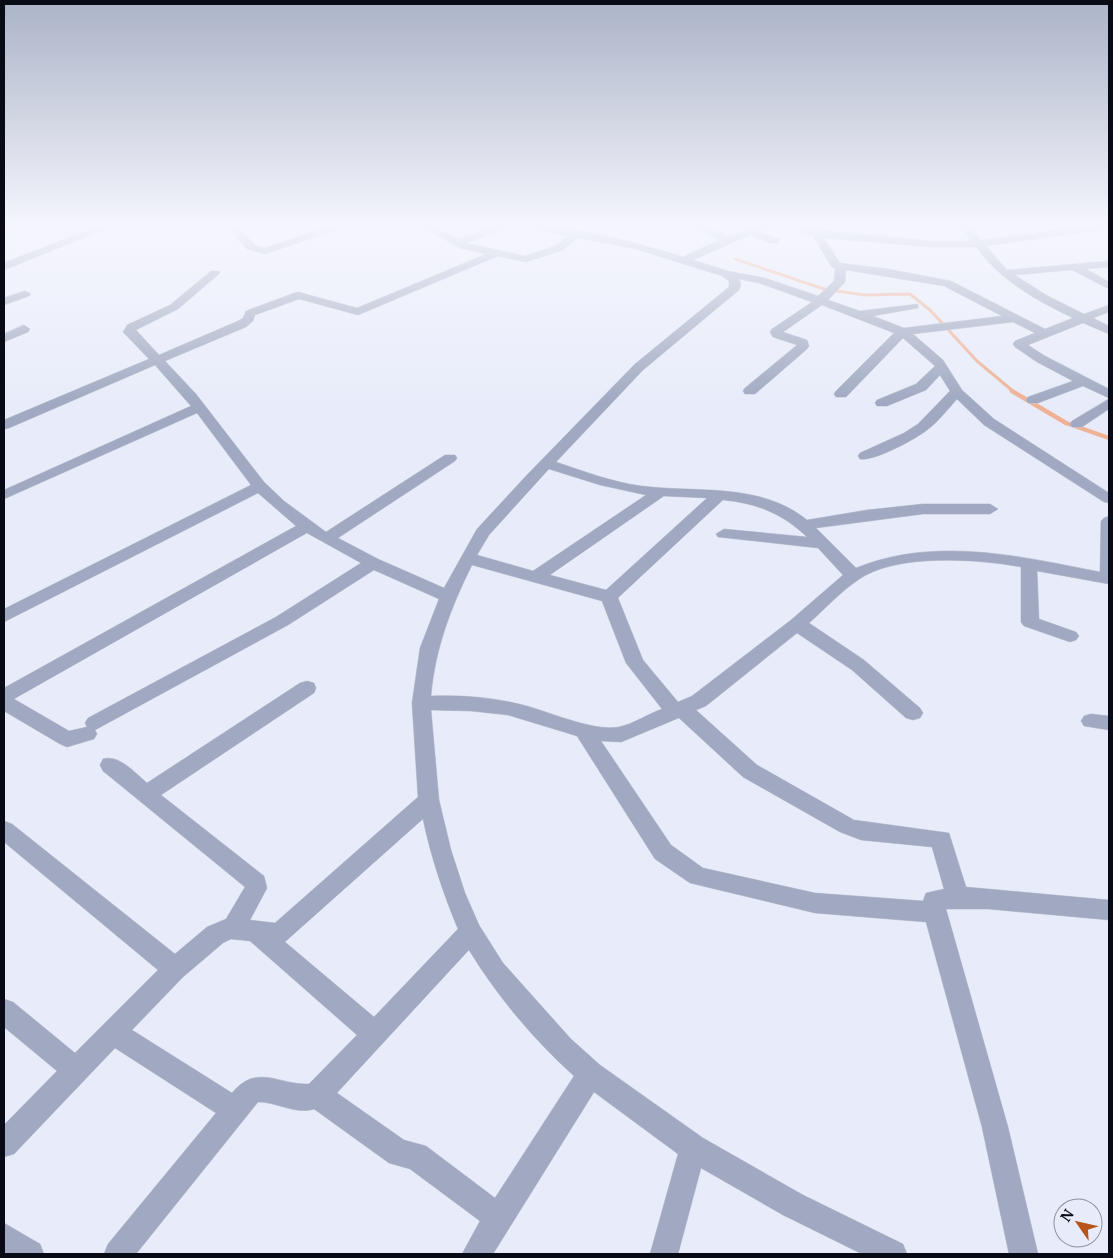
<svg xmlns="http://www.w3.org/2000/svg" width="1113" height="1258" font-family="Merriweather,serif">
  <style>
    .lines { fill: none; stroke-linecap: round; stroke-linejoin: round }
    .stream-far1 { stroke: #efb296; stroke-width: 3 }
    .stream { stroke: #efb296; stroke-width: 4.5 }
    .minor-casing { stroke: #c4c8d5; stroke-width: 1 }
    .minor { fill: #a0a9c1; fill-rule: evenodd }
  </style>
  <rect width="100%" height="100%" fill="#e8ecfa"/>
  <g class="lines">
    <path class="stream-far1" d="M735 259 824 289 864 295 910 294 930 310 977 361 1014 392"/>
    <path class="stream" d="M1012 391 1066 423 1109 438"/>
    <g class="minor-casing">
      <path id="minor" d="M98 226H113L4 270V263Z
        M226 226H237L255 245 265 248 320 229 356 226 322 235 265 254 247 249Z
        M420 226H434L458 239 495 226H511L466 243 525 256 555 246 567 236 523 226C577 226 632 241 683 257L719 240 692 226H706L728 236 756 226H772L760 232 779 239V243H771L750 235 693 260 728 271 765 278 818 296 834 281 835 269 831 266 813 236 785 226 931 241H971L961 226H971L981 240 1083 226H1109L1108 229 986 246 1007 270 1109 261V267L1086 269 1109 282V289L1072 270 1015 275 1046 295 1084 314 1109 305V312L1093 318 1109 326V334L1083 323 1028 345 1045 356 1109 389V398L1083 386 1038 403H1028L1026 400 1028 397 1073 381 1037 362 1015 347 1013 344 1015 341 1035 333 1013 322 913 334 943 360 962 390 994 419 1109 493V503L1104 502 984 425 957 399C948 409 938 422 927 430 916 439 873 462 860 459L858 456 860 453 904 433 918 424 950 391 940 375 926 390 887 406H877L875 403 877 400 916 384 935 366 903 338 846 397H836L834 394 836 391 894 333 822 305 783 332 807 340 809 346 807 349 755 394H745L743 391 745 388 797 345 773 337 770 332 772 329 812 302 759 283 739 279 741 285 739 290 643 370 556 462C583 471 612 482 641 486 697 493 760 482 807 520L867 510 923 504H990L998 509 990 514H923L816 528 856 568C935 536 1019 556 1100 572L1101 521 1104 518 1109 516V584L1037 571 1039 619 1076 632 1079 636 1076 640 1070 642 1024 626 1021 622V567C978 559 895 553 858 580 840 592 825 609 809 623L864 660 920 708 923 713 920 718 913 720 906 718 852 670 797 633 706 706 696 710 757 765 854 820 949 833 966 887 1109 900V920L988 909H946L1008 1127 1038 1254H1009L982 1127 926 922 815 913 690 883 655 859 577 736 508 715 471 711 431 710 439 800 451 850 465 893 479 925 503 963 571 1039 600 1065 703 1138 803 1195 903 1244 907 1254H862L783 1215 701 1168 678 1254H650L678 1154 594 1092 493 1254H462L480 1221 410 1169 389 1163 314 1109C296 1115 277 1102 258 1102L136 1254H104L108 1244 216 1113 115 1048 14 1154 4 1157V1125L57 1071 4 1027V999L13 1002 75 1053 158 970 4 842V821L12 824 175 954 207 927 226 919 245 887 103 771 100 765 103 759C119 754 135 773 147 783L300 683 307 681 314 683 316 688 314 693 161 795 264 876 267 888 250 920 275 923 418 797 412 703 420 648 439 599 374 570 288 625 95 730 97 734 94 739 67 747 60 744 4 711V688L296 526 258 493 4 622V609L251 485 197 413 4 499V490L191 406 155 365 9 428 4 429V420L149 359 123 332 127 325 170 305 211 271H219L220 273 178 309 136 330 159 355 238 321 243 318 246 311 294 293 298 292 357 308 486 254 460 248ZM578 238 636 249 722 276 729 281V287L635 364 525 477 477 529 444 588 378 559 338 538 455 461 457 458 455 455H445L326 532 284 501 264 482 196 394 165 361 246 327 253 321 255 315 299 299 358 315 498 256 526 262 563 250ZM824 238 931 247H976C1001 281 1036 300 1073 318L1045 329 951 281 888 269 840 263ZM846 270 944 286 1002 316 904 328 873 316 918 308V304L860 311 828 300 845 282ZM549 469 600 485 646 495 533 571 477 555 489 535ZM664 496 707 498 606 590 550 575ZM723 500C757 503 783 514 807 537L724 529 716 534 718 537 818 548 843 575 791 620 692 696 678 702 643 660 618 598ZM307 533 361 563 276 617 88 718 85 723 87 727 69 731 14 699ZM472 565 602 601 626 663 662 709C648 714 633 724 619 727 592 732 546 710 519 704 490 697 460 695 431 696 435 649 451 607 472 565ZM679 718 743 777 840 832 861 840 932 847 944 889 926 893 923 901 815 893 703 868 671 845 601 741 621 742ZM423 819C431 857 443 893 458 929L374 1017 285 942ZM231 939 250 941 357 1035 309 1084C278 1085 257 1063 232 1093L132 1030 183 977 223 943ZM469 950C497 996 534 1040 574 1076L495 1198 426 1146 404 1140 337 1093Z
        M25 291 31 294 29 296 4 305V298Z
        M24 325 30 329 28 332 4 342V334Z
        M1109 399V409L1082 427H1072L1070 424 1072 421Z
        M1091 714 1109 716V730L1084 726 1081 721 1084 716Z
        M4 1223 40 1244 44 1254H4Z"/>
    </g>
    <use href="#minor" class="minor"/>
  </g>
  <linearGradient id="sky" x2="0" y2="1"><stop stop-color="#abb3c7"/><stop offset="0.56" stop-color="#f5f6fd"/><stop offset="1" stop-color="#f5f6fd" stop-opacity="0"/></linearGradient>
  <rect width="1113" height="403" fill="url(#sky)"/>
  <rect width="1113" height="1258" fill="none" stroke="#080b15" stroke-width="10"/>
  <g transform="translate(1078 1223) rotate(304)"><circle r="24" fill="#e8ecfa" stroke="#8e929e"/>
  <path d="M0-4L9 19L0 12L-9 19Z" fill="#b8551d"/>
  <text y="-8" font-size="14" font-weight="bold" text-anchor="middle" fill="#080b15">N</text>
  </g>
</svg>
